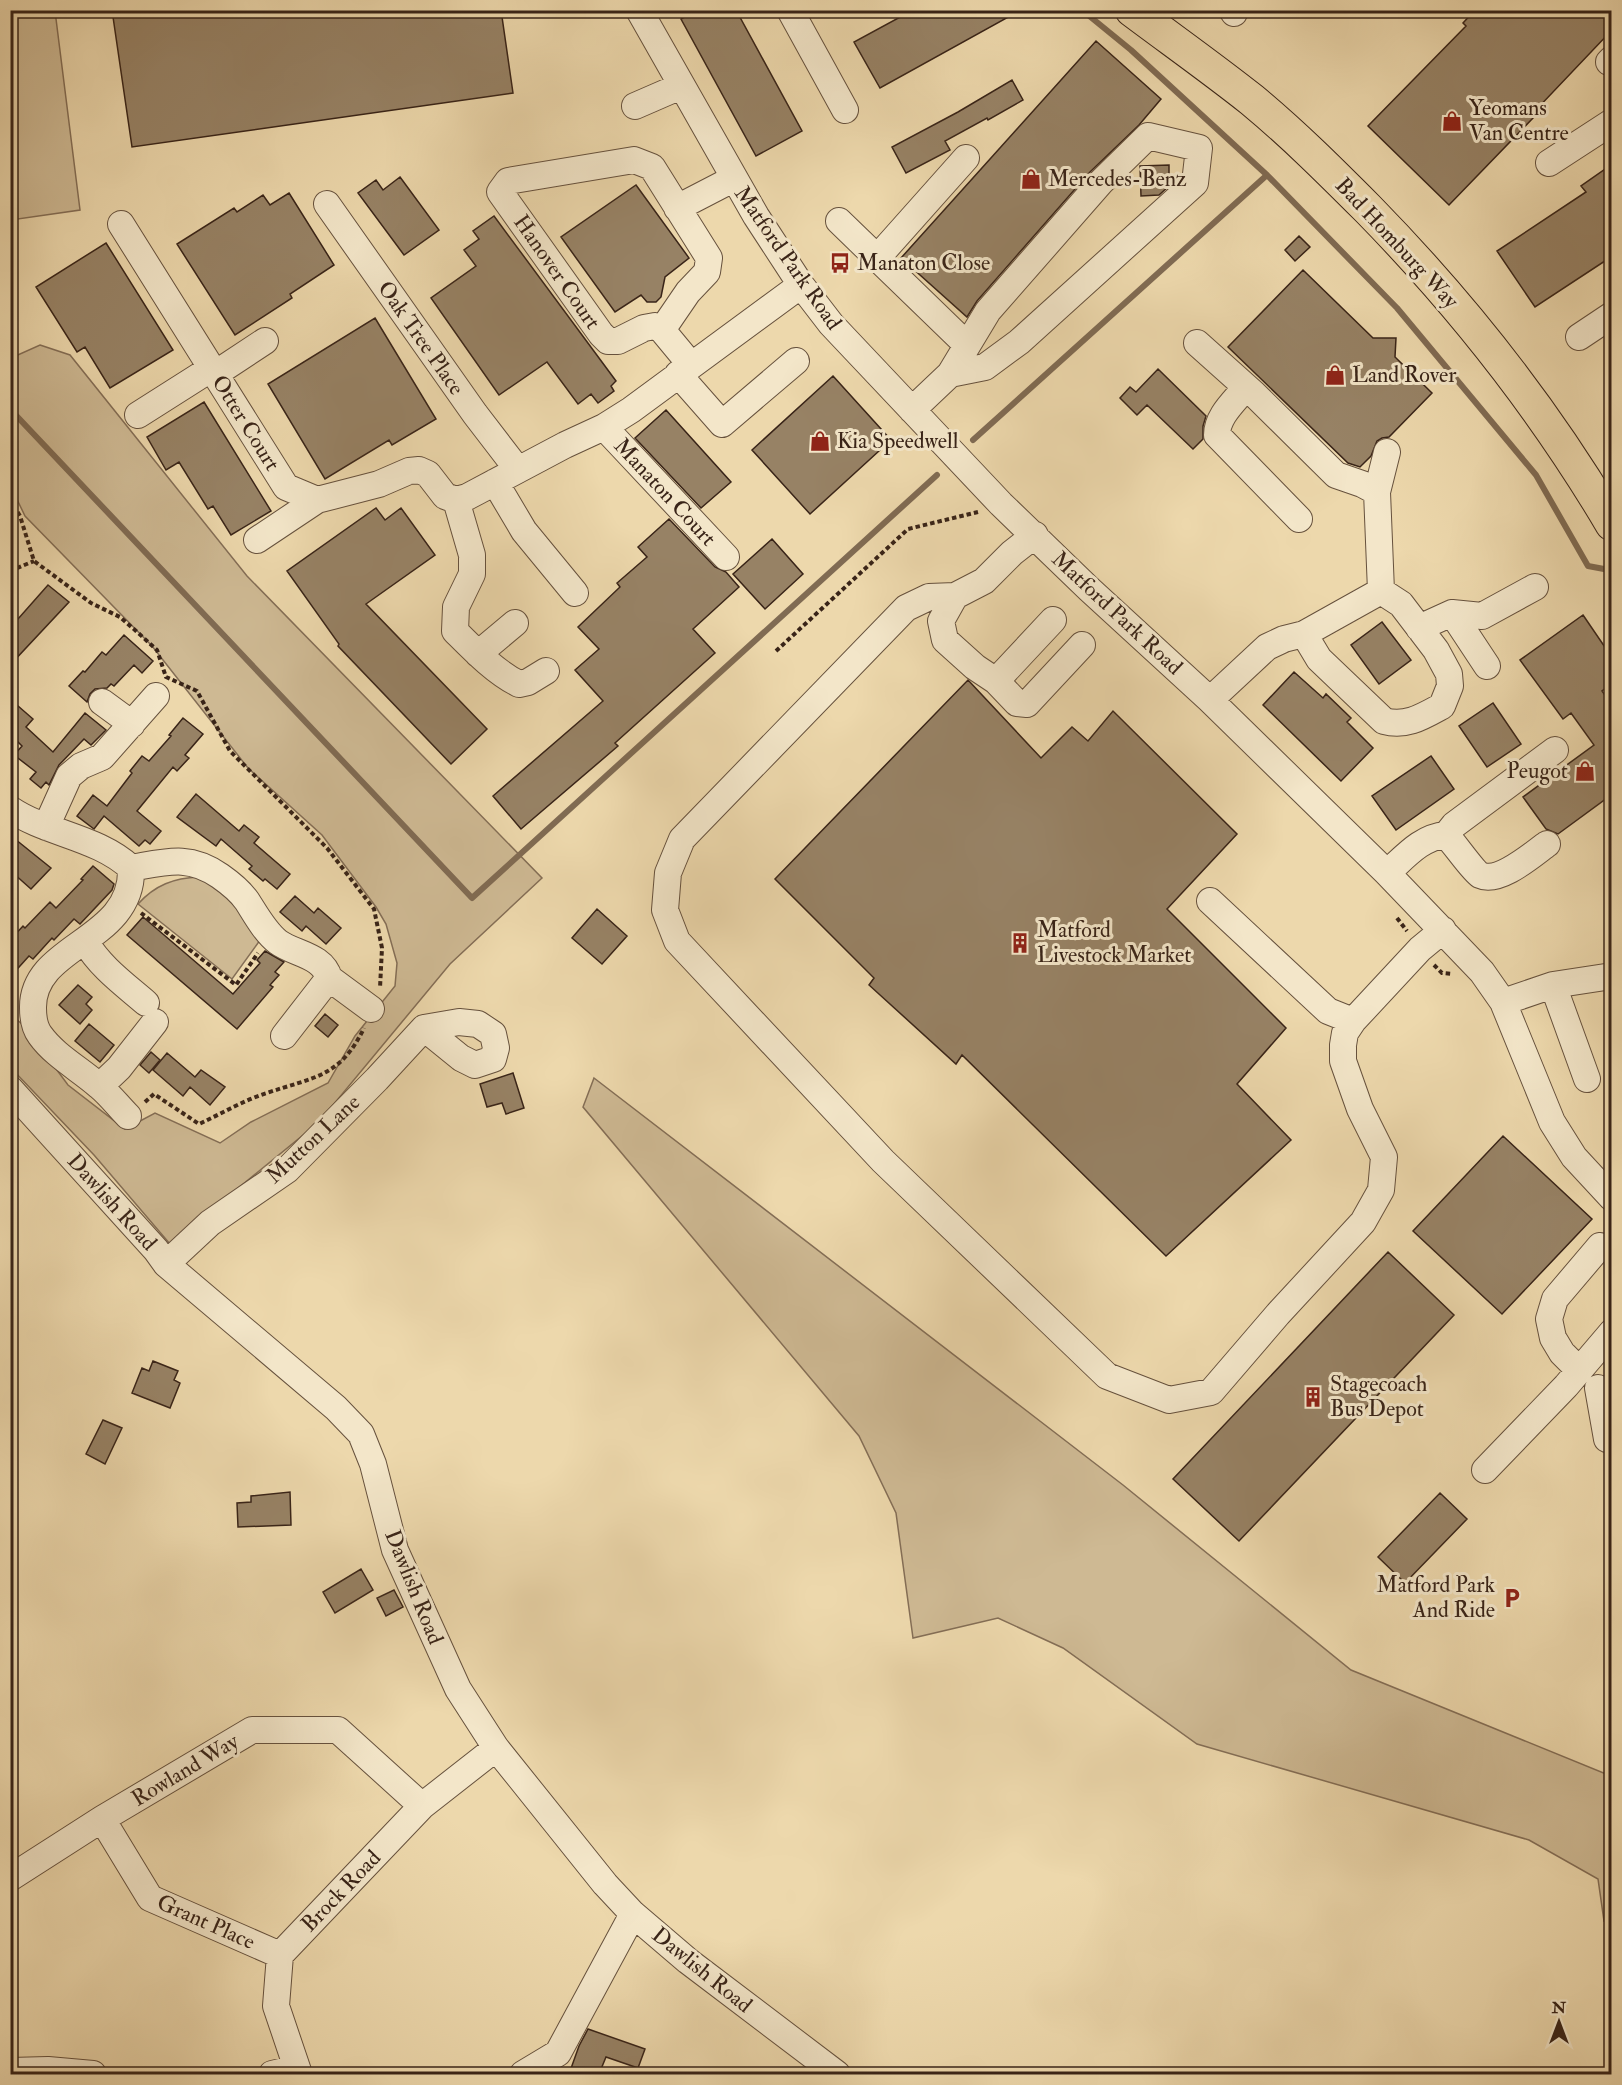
<svg xmlns="http://www.w3.org/2000/svg" width="1622" height="2085" font-family="'IM FELL Double Pica',serif">
  <style>
    .green { fill: #ceb993; stroke: #846e56; stroke-width: 1.5 }
    .lines { fill: none; stroke-linecap: round; stroke-linejoin: round }
    .stream { stroke: #806b53; stroke-width: 6 }
    .building { fill: #978265; stroke: #392418; stroke-width: 1.5 }
    .minor-casing { stroke: #66513d; stroke-width: 28 }
    .major-casing { stroke: #392418; stroke-width: 35 }
    .path { stroke: #392418; stroke-width: 4; stroke-dasharray: 4.5 3; stroke-linecap: butt }
    .minor { stroke: #f3e6c9; stroke-width: 26 }
    .major { stroke: #edd8ac; stroke-width: 33 }
    .labels { text-anchor: middle; dominant-baseline: central; stroke-width: 6; stroke-linejoin: round; paint-order: stroke }
    .poi-label { font-size: 22px; fill: #392418; stroke: #f3e6c9; text-anchor: start }
    .street-label { font-size: 22px; fill: #392418; stroke: #f3e6c9 }
  </style>
  <rect width="100%" height="100%" fill="#edd8ac"/>
  <filter id="stains"><feTurbulence type="fractalNoise" baseFrequency=".00333" numOctaves="4"/><feColorMatrix values="0 0 0 0 .2 0 0 0 0 .09 0 0 0 0 .02 0 0 0 .5 -.17"/></filter>
  <radialGradient id="worn" r=".72"><stop offset=".6" stop-color="#630" stop-opacity="0"/><stop offset="1" stop-color="#630" stop-opacity=".3"/></radialGradient>
  <path class="green" d="M10 11H55L80 210 11 220Z
    M40 345 70 355 247 576 542 878 450 964 319 1122 170 1244 94 1155 11 1068V1014L25 1027 68 1085 125 1129 155 1113 220 1143 251 1122 328 1083 355 1036 395 986 397 963 386 924 376 907 322 835 248 768 152 646 25 516 11 487V358Z
    M199 877 219 889 263 936 232 979 138 904C155 885 174 878 199 877Z
    M594 1078 1123 1485 1351 1670 1611 1776V1919L1604 1921 1598 1879 1529 1840 1197 1744 1063 1648 998 1618 913 1638 896 1513 859 1436 583 1107Z"/>
  <g class="lines">
    <path class="stream" d="M1082 10 1131 50 1267 175
      M10 409 472 898 937 475
      M973 440 1267 175 1397 308 1536 475 1588 566 1604 569"/>
  </g>
  <path class="building" d="M112 10H501L513 93 132 147Z
    M697 10H736L802 131 756 156 681 19Z
    M913 10H1021L880 88 854 42Z
    M1475 10H1611V31L1533 113 1536 115 1449 205 1368 126 1466 26 1463 23Z
    M1096 41 1161 99 1139 125 1090 172 977 301 967 317 901 258Z
    M1012 80 1023 100 988 120 987 118 945 141 950 150 906 173 892 147 958 112Z
    M1169 165V186L1159 195 1141 196 1140 166Z
    M1611 165V257L1535 307 1497 251 1586 192 1581 186Z
    M400 177 439 230 404 255 358 193 376 180 383 190Z
    M636 185 689 258 665 277 661 297 656 302H647L641 295 615 312 561 237Z
    M289 193 334 265 290 294 292 298 235 335 177 244 234 208 237 212 263 195 270 205Z
    M494 216 616 381 611 386 614 391 598 403 591 394 578 404 547 362 499 395 431 298 476 266 464 250 479 239 473 231Z
    M1299 236 1310 247 1295 261 1285 250Z
    M106 243 173 350 110 388 85 347 77 352 36 287Z
    M1303 270 1373 338H1396L1395 357 1432 393 1389 437 1382 438 1377 441 1371 456 1360 467 1348 463 1228 347Z
    M375 318 436 419 392 445 389 440 325 479 268 384Z
    M1158 369 1206 416 1203 426V439L1193 449 1147 405 1137 415 1120 398 1130 387 1136 392Z
    M833 376 891 440 810 514 752 450Z
    M204 402 271 511 231 535 213 506 208 509 179 462 166 470 147 437Z
    M666 410 731 482 701 508 635 438Z
    M376 508 385 520 401 508 435 555 366 604 487 729 451 764 338 646 339 644 287 571Z
    M669 519 715 567 726 572 739 587 693 629 715 653 615 743 618 746 521 829 493 796 603 701 575 670 599 649 578 627 620 587 617 583 647 557 638 547Z
    M772 539 803 574 765 609 733 574Z
    M48 585 69 602 10 665V628Z
    M1583 615 1611 656V684L1602 691 1611 704V795L1558 834 1546 829 1523 797 1594 745 1571 713 1563 719 1520 660Z
    M1382 622 1411 660 1379 684 1351 645Z
    M124 635 153 661 142 673 134 665 114 686 111 684 107 688 95 689 90 694 87 702 69 686 83 671 85 672 102 652 106 655Z
    M1294 672 1323 698 1326 694 1351 718 1347 722 1373 748 1341 781 1263 705Z
    M968 680 1041 758 1072 727 1088 741 1113 711 1237 834 1167 909 1286 1028 1237 1084 1291 1140 1166 1256 962 1055 956 1064 869 985 874 978 775 879Z
    M10 699 33 719 26 727 53 752 85 713 106 730 91 745 84 739 59 765 49 785 46 782 41 788 30 779 36 772 14 755 22 746 15 739 10 743Z
    M1493 703 1521 744 1487 767 1459 726Z
    M183 718 203 734 185 755 189 758 177 771 173 767 137 811 161 831 150 844 145 840 139 846 104 816 94 829 77 816 93 795 107 806 132 773 130 771 142 756 149 761 171 736 169 735Z
    M1431 756 1454 789 1396 830 1372 796Z
    M196 794 239 831 244 825 259 837 254 843 290 874 277 889 265 879 263 881 249 869 252 866 221 839 216 846 177 817Z
    M10 835 51 868 31 889 13 873 17 868 10 863Z
    M93 866 114 884 112 890 80 924 74 919 54 940 52 938 33 959 29 956 10 977V940L23 926 25 928 50 902 56 908 83 880 81 879Z
    M295 896 314 913 318 908 341 928 326 944 306 926 302 931 280 912Z
    M597 909 627 936 602 964 572 938Z
    M143 917 233 994 260 963 257 960 265 951 284 962 275 972 279 975 270 985 273 987 237 1029 127 935Z
    M78 985 92 997 86 1004 92 1010 80 1024 59 1005Z
    M325 1014 338 1025 328 1037 315 1026Z
    M89 1024 114 1045 100 1062 75 1041Z
    M151 1052 160 1060 149 1073 140 1065Z
    M167 1053 195 1077 201 1070 225 1087 210 1105 190 1087 183 1096 153 1070Z
    M513 1073 524 1108 506 1114 502 1103 487 1107 480 1084Z
    M1503 1136 1592 1219 1502 1314 1413 1231Z
    M1388 1252 1454 1315 1239 1541 1173 1479Z
    M153 1361 178 1371 174 1380 180 1383 170 1408 132 1393 142 1368 149 1371Z
    M103 1420 122 1428 105 1464 86 1454Z
    M290 1492 291 1525 238 1527 237 1503 251 1502V1496Z
    M1440 1493 1467 1519 1405 1583 1378 1557Z
    M361 1569 373 1590 335 1613 323 1592Z
    M394 1590 403 1607 386 1616 377 1598Z
    M588 2029 645 2049 638 2068 606 2057 599 2074H569L579 2046Z"/>
  <g class="lines">
    <g class="minor-casing">
      <path id="minor" d="M639 10 756 216 801 285 831 324 1001 504 1089 589 1210 700 1387 873 1482 972 1503 1002 1552 1122 1574 1157 1612 1198
        M790 10 845 110
        M1232 10 1234 13
        M1609 62 1612 59
        M635 106 681 86
        M1549 163 1612 122
        M327 204 475 414 518 470
        M677 208 733 179
        M839 221 967 345
        M121 224 286 487 317 500 379 484 409 471 419 470 428 474 445 496 456 500 467 497 565 445 604 427 631 410 801 285
        M877 258 966 158
        M662 330 688 292 707 272 709 258 652 167 634 160 508 181 500 192 601 334 608 341H618L644 328 655 326 662 330 691 365
        M1579 337 1612 315
        M1197 343 1254 394 1336 475 1362 484 1377 492
        M215 374 265 341
        M678 374 722 424 796 361
        M1246 387C1234 402 1217 416 1217 435L1299 519
        M912 410 950 374 988 311 1101 182 1148 136 1199 148 1195 183 1019 342 985 367 950 374
        M138 415 212 368
        M604 427 726 557
        M495 482 524 531 575 593
        M456 500 472 555V574L456 607 455 631C474 650 495 672 519 684L528 682 546 671
        M1035 535 1012 553 984 581 955 596 929 597 906 608 682 839 668 873 665 910 677 941 883 1161 1107 1376 1169 1400 1211 1392 1278 1314 1363 1222 1381 1190 1384 1157 1360 1109 1343 1061V1045L1345 1033 1353 1021 1420 949 1443 930
        M257 540 317 500
        M1381 591 1377 492 1387 452
        M955 596 941 621 945 640 975 667 996 681 1053 620
        M1452 613 1487 666
        M1419 628 1452 613 1482 616 1535 587
        M478 654 515 623
        M996 681 1017 703 1027 704 1082 645
        M1210 700 1267 647 1284 639 1304 634 1381 591 1401 604 1436 650 1449 674 1450 686 1442 706C1422 717 1406 727 1384 721L1319 659 1304 634
        M102 702 132 724
        M10 809C47 834 98 837 131 868 166 862 189 854 220 876 230 883 240 891 247 901 256 915 265 932 278 942 294 954 323 955 329 978L371 1009
        M46 827 69 776 81 766 102 757 156 696
        M1446 835 1454 825 1555 750
        M1387 873C1405 857 1421 837 1446 835 1454 843 1473 871 1480 875 1499 884 1532 855 1547 844
        M1210 901 1328 1011 1353 1021
        M85 941C100 967 124 984 146 1003
        M1553 985 1612 976
        M1503 1002 1553 985 1587 1079
        M284 1036 329 978
        M100 1086 119 1068 155 1022
        M10 1089 156 1250 166 1264 336 1408 361 1434 373 1464 395 1550 458 1689 496 1748 605 1884 633 1914 688 1961 837 2074
        M128 1116C118 1106 110 1095 99 1086 80 1069 55 1056 40 1035 34 1027 33 1018 33 1008 32 944 134 942 131 868
        M166 1264 210 1223 287 1170 377 1079 424 1028 459 1022 478 1024 493 1034 496 1048 493 1059 475 1065 461 1058 424 1028
        M1579 1370 1562 1353 1553 1338 1549 1319 1555 1299 1600 1246
        M1598 1388 1607 1439
        M1485 1470 1566 1386 1612 1332
        M102 1819 150 1898 280 1955
        M10 1878 102 1819 252 1730H338L422 1806
        M10 2071 48 2070 93 2074
        M272 2074 297 2068
        M299 2074 276 2006 280 1955 422 1806 496 1748
        M523 2074 558 2053 633 1914"/>
    </g>
    <g class="major-casing">
      <path id="major" d="M1132 10C1172 40 1213 69 1252 100 1293 134 1330 171 1368 209 1461 304 1544 409 1612 524"/>
    </g>
    <path class="path" d="M10 499 20 516 34 561 91 603 120 617 136 631 157 650 166 677 197 691 230 751 327 848 374 909 382 948 380 988
      M10 571 34 561
      M776 651 908 529 978 512
      M141 913 236 985 258 953
      M1397 918 1407 931
      M1434 965 1442 973 1453 974
      M145 1102 154 1094 199 1124C221 1114 244 1100 267 1093 313 1077 340 1078 364 1028"/>
    <use href="#minor" class="minor"/>
    <use href="#major" class="major"/>
  </g>
  <defs>
    <g id="shop-bare" transform="scale(1.62)"><path d="M-5-2.5h2.3a2.7 3.5 0 0 1 5.4 0H5L5.5 6h-11ZM-1.5-2.5h3a1.5 2.3 0 0 0-3 0Z" fill="#8f2418" stroke="#f3e6c9" stroke-width="2.5" paint-order="stroke"/></g>
    <g id="bus-bare" transform="scale(1.62)"><path d="M-5-6H5V4H4V6H2V4H-2V6H-4V4H-5ZM-3.5-4V0h7V-4ZM-3.5 1.2v1.5H-2V1.2ZM2 1.2v1.5H3.5V1.2Z" fill="#8f2418" stroke="#f3e6c9" stroke-width="2.5" paint-order="stroke"/></g>
    <g id="building-bare" transform="scale(1.62)"><path d="M-4-6H4V6H1V3H-1V6H-4ZM-2.5-4.3h1.7v1.8h-1.7ZM.8-4.3h1.7v1.8H.8ZM-2.5-1h1.7V.8h-1.7ZM.8-1h1.7V.8H.8Z" fill="#8f2418" stroke="#f3e6c9" stroke-width="2.5" paint-order="stroke"/></g>
    <g id="parking-bare" transform="scale(1.62)"><path d="M-3.5-5.5H1a3.5 3.5 0 0 1 0 7H-1V5.5H-3.5ZM-1-3.4V-.6H.8a1.4 1.4 0 0 0 0-2.8Z" fill="#8f2418" stroke="#f3e6c9" stroke-width="2.5" paint-order="stroke"/></g>
  </defs>
  <g fill-rule="evenodd">
    <use href="#shop-bare" x="1452" y="121"/>
    <use href="#shop-bare" x="1031" y="179"/>
    <use href="#bus-bare" x="840" y="263"/>
    <use href="#shop-bare" x="1335" y="375"/>
    <use href="#shop-bare" x="820" y="441"/>
    <use href="#shop-bare" x="1585" y="771"/>
    <use href="#building-bare" x="1020" y="943"/>
    <use href="#building-bare" x="1313" y="1397"/>
    <use href="#parking-bare" x="1512" y="1598"/>
  </g>
  <g class="labels">
    <g class="poi-label">
      <text x="1469" y="108">Yeomans<tspan x="1469" dy="25">Van Centre</tspan></text>
      <text x="1048" y="179">Mercedes-Benz</text>
      <text x="857" y="263">Manaton Close</text>
      <text x="1352" y="375">Land Rover</text>
      <text x="837" y="441">Kia Speedwell</text>
      <text x="1568" y="771" text-anchor="end">Peugot</text>
      <text x="1037" y="930">Matford<tspan x="1037" dy="25">Livestock Market</tspan></text>
      <text x="1330" y="1384">Stagecoach<tspan x="1330" dy="25">Bus Depot</tspan></text>
      <text x="1495" y="1585" text-anchor="end">Matford Park<tspan x="1495" dy="25">And Ride</tspan></text>
    </g>
    <g class="street-label">
      <text transform="translate(1397 243) rotate(47)">Bad Homburg Way</text>
      <text transform="translate(788 258) rotate(55)">Matford Park Road</text>
      <text transform="translate(557 272) rotate(55)">Hanover Court</text>
      <text transform="translate(421 338) rotate(55)">Oak Tree Place</text>
      <text transform="translate(246 423) rotate(58)">Otter Court</text>
      <text transform="translate(665 492) rotate(47)">Manaton Court</text>
      <text transform="translate(1117 613) rotate(43)">Matford Park Road</text>
      <text transform="translate(313 1139) rotate(-43)">Mutton Lane</text>
      <text transform="translate(112 1202) rotate(48)">Dawlish Road</text>
      <text transform="translate(414 1587) rotate(68)">Dawlish Road</text>
      <text transform="translate(185 1770) rotate(-31)">Rowland Way</text>
      <text transform="translate(341 1891) rotate(-46)">Brock Road</text>
      <text transform="translate(206 1922) rotate(24)">Grant Place</text>
      <text transform="translate(702 1970) rotate(39)">Dawlish Road</text>
    </g>
  </g>
  <rect width="1622" height="2085" fill="none" stroke="#edd8ac" stroke-width="36"/>
  <rect x="12" y="12" width="1598" height="2061" fill="none" stroke="#392418" stroke-width="3"/>
  <rect x="18" y="18" width="1586" height="2049" fill="none" stroke="#392418" stroke-width="1.5"/>
  <g transform="translate(1559 2022)" stroke="#f3e6c9" stroke-width="4.5" paint-order="stroke">
  <path d="M0-4.5L10 22L0 15L-10 22Z" fill="#392418"/>
  <text y="-9" font-size="16" font-weight="bold" text-anchor="middle" fill="#392418">N</text>
  </g>
  <rect width="100%" height="100%" filter="url(#stains)"/>
  <rect width="100%" height="100%" fill="url(#worn)"/>
</svg>
